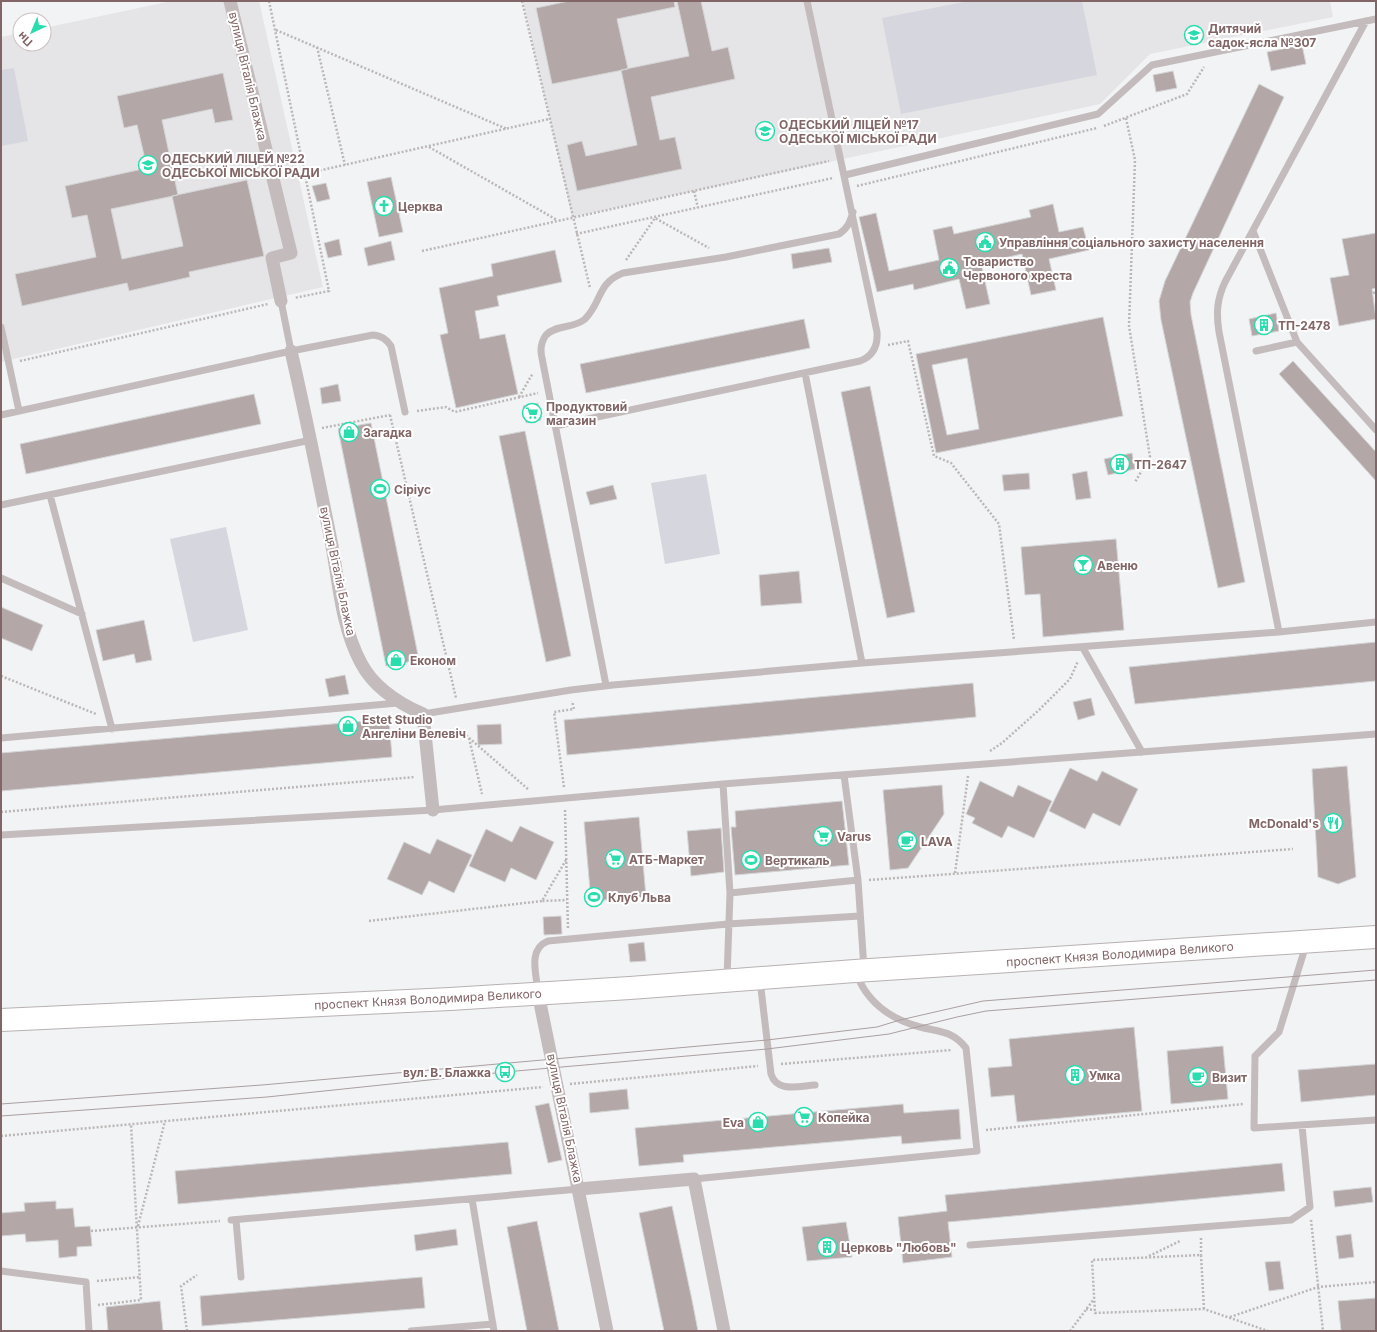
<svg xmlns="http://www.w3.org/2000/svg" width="1377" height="1332" font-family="Inter,sans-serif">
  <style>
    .built { fill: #e5e4e6 }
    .green { fill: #d6d6df }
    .building { fill: #b4a7a8; stroke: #d4d5d6; fill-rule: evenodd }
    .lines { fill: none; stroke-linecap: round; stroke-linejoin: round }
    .highway-casing { stroke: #b8b1b1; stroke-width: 24 }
    .path { stroke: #bcb6b6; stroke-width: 2.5; stroke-dasharray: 2 2; stroke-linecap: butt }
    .lane { stroke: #c4bbbc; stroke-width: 7 }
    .street { stroke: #c4bbbc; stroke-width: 13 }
    .highway { stroke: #fff; stroke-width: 22 }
    .tram { stroke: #ab9fa0; stroke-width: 1 }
    .labels { text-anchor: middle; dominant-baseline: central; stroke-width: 4; stroke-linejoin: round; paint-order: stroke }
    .poi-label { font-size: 12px; font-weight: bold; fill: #826566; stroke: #fff; text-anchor: start }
    .street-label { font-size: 12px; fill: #826566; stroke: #fff }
  </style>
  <rect width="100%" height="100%" fill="#f1f3f5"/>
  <path class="built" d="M172 1H259L323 287 1 362V37L20 33V44H44V28Z
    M523 1H1330L1333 17 1150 54 1100 104 572 217Z"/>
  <path class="green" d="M969 1H1082L1097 75 901 114 882 18Z
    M14 68 28 141 1 146V70Z
    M706 474 720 554 665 564 651 483Z
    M226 527 248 630 193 642 170 539Z"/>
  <path class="building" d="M569 1H674L675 7 617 19 628 69 552 84 536 8Z
    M677 1H701L712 51 728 47 735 79 651 97 660 140 675 137 682 169 577 191 567 145 582 141 586 156 637 145 621 70 689 56Z
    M1302 45 1306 64 1271 71 1267 52Z
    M1173 71 1177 88 1156 92 1153 75Z
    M223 73 233 120 215 123 212 109 162 120 178 195 111 209 122 259 183 246 172 196 247 180 264 256 189 272 190 277 129 291 127 283 22 306 15 274 96 257 87 215 72 218 65 186 147 168 137 125 124 128 117 96Z
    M1259 84 1284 97 1193 293 1190 302 1191 315 1245 582 1218 588 1161 320 1159 301 1165 281Z
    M391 177 403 232 379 237 367 182Z
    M326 183 330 199 317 202 312 186Z
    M1053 204 1059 232 1083 227 1089 250 1049 259 1056 290 1031 295 1022 254 981 263 990 304 966 309 959 279 914 290 913 284 877 292 859 217 876 213 889 271 939 260 933 230 952 226 954 234 1031 217 1029 210Z
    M1376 233V288L1372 289 1376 319 1339 326 1330 278 1349 275 1342 239Z
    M339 239 342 255 328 258 324 243Z
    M391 241 395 260 368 266 364 248Z
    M829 248 832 262 793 269 791 254Z
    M555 250 562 282 497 296 499 306 475 311 480 339 505 334 518 394 456 408 440 335 448 333 439 288 493 276 491 264Z
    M1276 313 1279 331 1252 336 1249 319Z
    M1103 317 1123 416 936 453 916 354ZM967 358 979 429 947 435 932 365Z
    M804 319 810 348 586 393 580 364Z
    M1293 361 1376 452V481L1279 374Z
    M338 384 341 401 322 404 320 388Z
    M870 386 915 612 887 618 841 392Z
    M254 394 261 424 26 474 20 444Z
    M538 403 541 420 526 423 523 406Z
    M371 423 419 660 386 666 338 429Z
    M525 431 571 656 546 662 499 436Z
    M1132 453 1135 469 1108 475 1104 459Z
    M1087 471 1091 498 1076 500 1072 474Z
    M1029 473 1030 489 1004 491 1002 475Z
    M613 485 617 499 590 505 586 492Z
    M1116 539 1124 630 1043 637 1040 594 1025 595 1021 547Z
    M799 571 802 603 761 606 759 575Z
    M1 607 43 625 32 651 1 638Z
    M144 620 152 660 136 663 134 654 103 661 96 630Z
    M1376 642V681L1135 704 1129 667Z
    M345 675 349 694 329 697 325 679Z
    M973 683 976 717 567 755 564 720Z
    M1091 698 1095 715 1078 720 1073 702Z
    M389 719 392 757 1 791V753Z
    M501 724 502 744 478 745 477 725Z
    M1347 766 1356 877 1338 884 1318 877 1312 769Z
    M1070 768 1097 781 1102 771 1138 789 1120 826 1093 813 1085 829 1049 811Z
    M980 781 1013 797 1018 785 1052 801 1034 838 1008 826 1002 838 972 823 975 818 966 814Z
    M942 785 944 814 908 868 890 870 883 790Z
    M842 801 849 865 735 875 731 827H736L735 811Z
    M639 817 646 897 591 901 584 822Z
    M520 826 554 842 536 880 511 868 505 882 469 866 486 829 512 842Z
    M721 828 724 872 691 876 687 831Z
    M437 839 472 855 454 893 429 881 422 895 387 879 404 842 430 854Z
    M561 916 562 934 544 935 543 917Z
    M644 942 646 961 630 962 628 944Z
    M1134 1027 1142 1111 1017 1122 1014 1095 991 1097 988 1068 1012 1066 1009 1039Z
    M1223 1046 1228 1099 1171 1104 1167 1051Z
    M1376 1064V1095L1301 1102 1298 1070Z
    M627 1089 629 1109 590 1113 589 1093Z
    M549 1103 562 1160 548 1163 535 1106Z
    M903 1104 904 1113 959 1109 961 1139 902 1144 901 1136 683 1155 684 1162 639 1166 635 1128Z
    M508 1142 512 1174 178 1204 175 1171Z
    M1282 1163 1285 1191 948 1222 952 1257 903 1263 898 1217 947 1211 945 1195Z
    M1371 1187 1373 1202 1335 1207 1333 1191Z
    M56 1201V1209L73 1208 75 1227 90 1226 92 1246 77 1247V1256L59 1258 58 1240 26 1242 25 1234 1 1236V1213L25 1211 24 1203Z
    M672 1206 692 1300 698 1331H664L639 1213Z
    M537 1221 559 1331H527L507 1227Z
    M846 1222 852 1257 807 1261 802 1227Z
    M456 1229 458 1245 416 1251 414 1235Z
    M1351 1234 1354 1257 1339 1259 1336 1236Z
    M1280 1261 1284 1289 1269 1291 1265 1262Z
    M422 1277 425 1308 202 1326 200 1296Z
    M1376 1298V1331H1341L1338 1301Z
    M160 1301 163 1331H108L106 1307Z"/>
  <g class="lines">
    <g class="highway-casing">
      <path id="highway" d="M1 1020 450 999 630 988 855 971 1376 937"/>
    </g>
    <path class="path" d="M269 1 329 291 294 298
      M522 1 590 288
      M276 30 507 129
      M317 47 345 165
      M1126 118 1135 160 1129 326 1150 457 1135 482
      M1104 126 1187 94 1204 67
      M429 147 557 220
      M304 174 549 119
      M857 186 1097 128
      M694 191 698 208
      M576 234 833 178
      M422 251 829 161
      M626 260 655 218 709 248
      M1373 293 1376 292
      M888 345 908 341 934 456 951 463 999 524 1014 640
      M20 361 268 304
      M519 397 533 373
      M417 411 446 407 455 412 538 393
      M390 415 456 698
      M322 428 390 415
      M1 676 96 714
      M460 730 529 790
      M469 738 482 794
      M990 751 1002 743 1039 710 1070 679 1078 661
      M564 787 554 712 574 709 572 701
      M565 810 568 929
      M1 812 415 777
      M566 860 542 901 567 900
      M955 873 968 776
      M869 880 1293 849
      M369 921 542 901
      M781 1064 952 1050
      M570 1084 758 1066
      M986 1130 1243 1104
      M1 1136 543 1087
      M1311 1220 1323 1331
      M138 1226 165 1121
      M91 1231 220 1221
      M1201 1238V1255
      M1149 1256 1180 1241
      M97 1281 141 1277
      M98 1305 141 1300 131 1124
      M1086 1309 1095 1310
      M1204 1309 1201 1255 1092 1260 1095 1313 1204 1309 1268 1331
      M1230 1317 1318 1287 1376 1282
      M187 1331 181 1286 197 1275
      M1070 1331 1094 1299"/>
    <path class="lane" d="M845 175 1098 114 1152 65 1376 19
      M1253 231 1297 342 1376 430
      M281 301 291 351
      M1 327 19 411
      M1256 351 1297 342
      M805 373 862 663
      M1 415 291 351 373 335C382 336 386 339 391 346L405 412
      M555 426 860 361C873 356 878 346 877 332L807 1
      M50 495 112 729
      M1 505 311 440
      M1 578 82 614
      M1279 632 1219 332C1216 313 1217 299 1225 282L1366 21
      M1083 648 1142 752
      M606 685 542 358C540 350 541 342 546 335 557 324 574 329 585 319 602 302 597 283 623 273L726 257 839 234C848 228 850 222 853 212
      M423 714 571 690 613 685 862 663 1279 632 1376 622
      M1 738 398 703
      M844 775 858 880 864 969
      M723 784 730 893 727 978
      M1 835 433 810 723 784 1376 734
      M730 893 858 880
      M1306 945 1279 1032 1255 1056 1254 1128 1376 1120
      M760 980 771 1074C777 1093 799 1086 815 1085
      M538 991C536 973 528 949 548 941L728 924 860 916
      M694 1179 977 1151 966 1048C953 1031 940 1032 920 1027 890 1019 867 1002 856 973
      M472 1199 494 1331
      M231 1220 579 1189
      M236 1220 241 1277
      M970 1245 1291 1220 1310 1207 1302 1126
      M1 1271 86 1282 89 1331
      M411 1331 493 1324"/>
    <path class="street" d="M230 1 291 253 272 258 281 301
      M291 351C306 416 319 481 332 546 339 585 342 628 361 663 374 688 398 703 423 714L433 810
      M538 993 607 1331
      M579 1189 694 1179 724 1331"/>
    <use href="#highway" class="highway"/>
    <path class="tram" d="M1 1104 262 1085 767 1040 877 1027 900 1020 983 1001 1376 970
      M1 1116 267 1097 505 1072 767 1049 889 1034 957 1017 986 1011 1376 980"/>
  </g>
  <defs>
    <g id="school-ring" transform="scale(1)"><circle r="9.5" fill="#fff" stroke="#29ddae" stroke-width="1.5"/><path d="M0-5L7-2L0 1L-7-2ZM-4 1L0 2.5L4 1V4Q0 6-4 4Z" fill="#29ddae"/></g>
    <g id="church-ring" transform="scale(1)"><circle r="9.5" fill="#fff" stroke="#29ddae" stroke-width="1.5"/><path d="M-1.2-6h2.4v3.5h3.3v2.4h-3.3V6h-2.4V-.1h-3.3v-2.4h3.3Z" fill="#29ddae"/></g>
    <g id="civic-ring" transform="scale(1)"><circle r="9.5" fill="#fff" stroke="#29ddae" stroke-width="1.5"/><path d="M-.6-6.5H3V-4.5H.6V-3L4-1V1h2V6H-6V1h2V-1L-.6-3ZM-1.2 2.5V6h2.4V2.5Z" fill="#29ddae"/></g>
    <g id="building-ring" transform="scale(1)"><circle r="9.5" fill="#fff" stroke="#29ddae" stroke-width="1.5"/><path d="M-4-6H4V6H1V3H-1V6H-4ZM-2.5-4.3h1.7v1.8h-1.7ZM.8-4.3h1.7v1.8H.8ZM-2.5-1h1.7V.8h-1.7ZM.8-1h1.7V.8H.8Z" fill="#29ddae"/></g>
    <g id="supermarket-ring" transform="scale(1)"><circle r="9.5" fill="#fff" stroke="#29ddae" stroke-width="1.5"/><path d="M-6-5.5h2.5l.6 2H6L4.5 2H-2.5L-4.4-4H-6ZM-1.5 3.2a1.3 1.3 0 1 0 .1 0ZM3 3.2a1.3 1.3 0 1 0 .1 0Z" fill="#29ddae"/></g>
    <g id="shop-ring" transform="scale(1)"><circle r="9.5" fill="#fff" stroke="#29ddae" stroke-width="1.5"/><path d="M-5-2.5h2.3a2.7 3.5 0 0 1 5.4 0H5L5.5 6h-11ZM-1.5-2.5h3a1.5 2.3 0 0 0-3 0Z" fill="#29ddae"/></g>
    <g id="stadium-ring" transform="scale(1)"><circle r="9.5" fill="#fff" stroke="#29ddae" stroke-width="1.5"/><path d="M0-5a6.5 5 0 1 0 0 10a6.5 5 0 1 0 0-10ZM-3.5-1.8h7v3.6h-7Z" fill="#29ddae"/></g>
    <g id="bar-ring" transform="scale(1)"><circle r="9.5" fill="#fff" stroke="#29ddae" stroke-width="1.5"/><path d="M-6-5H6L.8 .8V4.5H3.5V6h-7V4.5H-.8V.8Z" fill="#29ddae"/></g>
    <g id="restaurant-ring" transform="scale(1)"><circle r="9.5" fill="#fff" stroke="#29ddae" stroke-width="1.5"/><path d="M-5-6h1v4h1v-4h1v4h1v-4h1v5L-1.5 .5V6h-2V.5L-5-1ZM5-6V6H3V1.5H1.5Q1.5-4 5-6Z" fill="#29ddae"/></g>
    <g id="cafe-ring" transform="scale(1)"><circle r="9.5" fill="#fff" stroke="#29ddae" stroke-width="1.5"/><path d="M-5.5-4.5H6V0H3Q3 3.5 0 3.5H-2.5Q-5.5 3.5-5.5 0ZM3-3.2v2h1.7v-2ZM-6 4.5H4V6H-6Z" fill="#29ddae"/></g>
    <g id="bus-ring" transform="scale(1)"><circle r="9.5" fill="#fff" stroke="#29ddae" stroke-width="1.5"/><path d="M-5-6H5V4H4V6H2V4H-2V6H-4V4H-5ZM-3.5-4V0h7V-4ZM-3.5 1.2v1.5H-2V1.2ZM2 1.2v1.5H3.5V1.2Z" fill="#29ddae"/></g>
  </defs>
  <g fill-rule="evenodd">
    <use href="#school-ring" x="1194" y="35"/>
    <use href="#school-ring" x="765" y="131"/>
    <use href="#school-ring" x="148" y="165"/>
    <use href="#church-ring" x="384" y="206"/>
    <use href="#civic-ring" x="985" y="242"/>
    <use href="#civic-ring" x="949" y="268"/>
    <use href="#building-ring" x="1264" y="325"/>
    <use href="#supermarket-ring" x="532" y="413"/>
    <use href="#shop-ring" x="349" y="432"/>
    <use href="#building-ring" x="1120" y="464"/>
    <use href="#stadium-ring" x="380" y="489"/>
    <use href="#bar-ring" x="1083" y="565"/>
    <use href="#shop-ring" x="396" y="660"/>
    <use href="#shop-ring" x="348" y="726"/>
    <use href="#restaurant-ring" x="1333" y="823"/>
    <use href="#supermarket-ring" x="823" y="836"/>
    <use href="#cafe-ring" x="907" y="841"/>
    <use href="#supermarket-ring" x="615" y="859"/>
    <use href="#stadium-ring" x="751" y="860"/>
    <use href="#stadium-ring" x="594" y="897"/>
    <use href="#bus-ring" x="505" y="1072"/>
    <use href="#building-ring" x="1075" y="1075"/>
    <use href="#cafe-ring" x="1198" y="1077"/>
    <use href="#supermarket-ring" x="804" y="1117"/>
    <use href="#shop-ring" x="758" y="1122"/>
    <use href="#building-ring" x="827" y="1247"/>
  </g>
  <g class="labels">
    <g class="poi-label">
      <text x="1208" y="28">Дитячий<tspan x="1208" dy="14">садок-ясла №307</tspan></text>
      <text x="779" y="124">ОДЕСЬКИЙ ЛІЦЕЙ №17<tspan x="779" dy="14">ОДЕСЬКОЇ МІСЬКОЇ РАДИ</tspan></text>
      <text x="162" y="158">ОДЕСЬКИЙ ЛІЦЕЙ №22<tspan x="162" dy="14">ОДЕСЬКОЇ МІСЬКОЇ РАДИ</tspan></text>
      <text x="398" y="206">Церква</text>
      <text x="999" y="242">Управління соціального захисту населення</text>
      <text x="963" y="261">Товариство<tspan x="963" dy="14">Червоного хреста</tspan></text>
      <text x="1278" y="325">ТП-2478</text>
      <text x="546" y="406">Продуктовий<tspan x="546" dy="14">магазин</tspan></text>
      <text x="363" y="432">Загадка</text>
      <text x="1134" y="464">ТП-2647</text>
      <text x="394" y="489">Сіріус</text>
      <text x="1097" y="565">Авеню</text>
      <text x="410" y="660">Економ</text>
      <text x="362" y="719">Estet Studio<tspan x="362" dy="14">Ангеліни Велевіч</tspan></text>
      <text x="1319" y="823" text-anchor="end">McDonald's</text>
      <text x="837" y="836">Varus</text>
      <text x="921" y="841">LAVA</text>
      <text x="629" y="859">АТБ-Маркет</text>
      <text x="765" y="860">Вертикаль</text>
      <text x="608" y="897">Клуб Льва</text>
      <text x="491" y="1072" text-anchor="end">вул. В. Блажка</text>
      <text x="1089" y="1075">Умка</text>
      <text x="1212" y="1077">Визит</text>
      <text x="818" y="1117">Копейка</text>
      <text x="744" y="1122" text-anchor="end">Eva</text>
      <text x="841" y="1247">Церковь "Любовь"</text>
    </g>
    <g class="street-label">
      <text transform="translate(248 76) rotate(77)">вулиця Віталія Блажка</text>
      <text transform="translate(338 571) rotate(78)">вулиця Віталія Блажка</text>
      <text transform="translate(1120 954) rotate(-4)">проспект Князя Володимира Великого</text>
      <text transform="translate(428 999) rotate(-3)">проспект Князя Володимира Великого</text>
      <text transform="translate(565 1118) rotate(78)">вулиця Віталія Блажка</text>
    </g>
  </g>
  <rect width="1377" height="1332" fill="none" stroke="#826566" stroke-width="4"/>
  <g transform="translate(32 32) rotate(224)"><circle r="19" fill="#ffffff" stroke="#cdc1c2"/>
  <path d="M0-3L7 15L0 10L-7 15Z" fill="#29ddae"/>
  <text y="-6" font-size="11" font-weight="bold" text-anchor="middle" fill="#826566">Пн</text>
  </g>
</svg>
